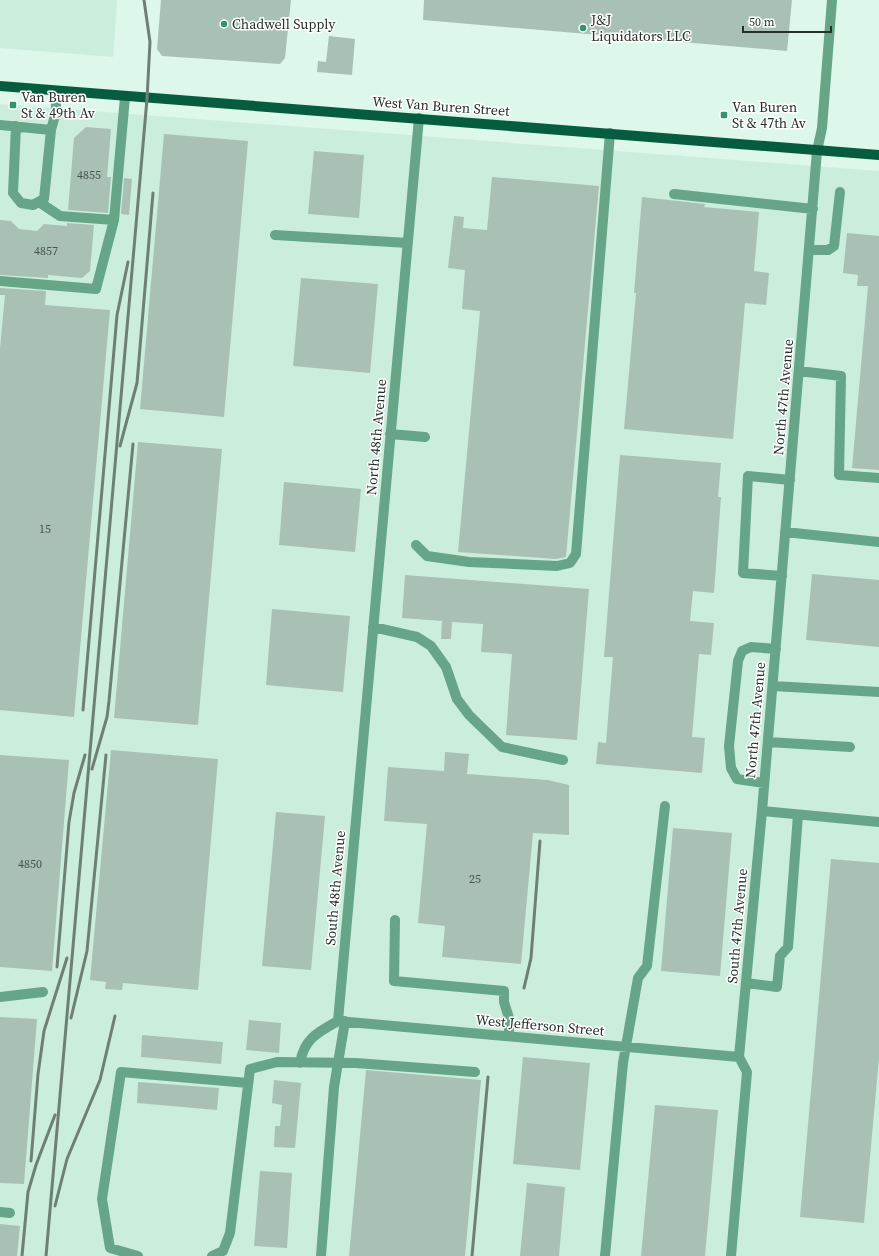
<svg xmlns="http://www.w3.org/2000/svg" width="879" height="1256" font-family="'Source Serif 4',serif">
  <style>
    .built { fill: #cbeedc }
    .building { fill: #a8c1b4 }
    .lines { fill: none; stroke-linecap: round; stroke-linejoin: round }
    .minor { stroke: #67a588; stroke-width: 10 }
    .major { stroke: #065c3f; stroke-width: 10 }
    .rail { stroke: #6e7f76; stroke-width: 3 }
    .poi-dot { fill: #33936d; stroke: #fff; stroke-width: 1.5 }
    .labels { text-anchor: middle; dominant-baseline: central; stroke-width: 3; stroke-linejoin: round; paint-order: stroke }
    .number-label { font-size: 12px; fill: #46544c }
    .poi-label { font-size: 14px; fill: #25302a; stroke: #fff; text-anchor: start }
    .street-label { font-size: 14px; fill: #25302a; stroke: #fff }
  </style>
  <rect width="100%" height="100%" fill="#ddf7ea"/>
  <path class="built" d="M0 0H117L113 57 0 48Z
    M0 104 879 171V1256H0Z"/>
  <path class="building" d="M161 0H291L285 58 280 64 162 56 157 49Z
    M424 0H792L787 51 423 20Z
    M329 36 355 39 352 75 317 72 318 61 326 62Z
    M86 127 111 129 107 177H111L108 213 68 210 74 138Z
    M164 134 248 141 224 417 140 409Z
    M314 151 364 155 359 218 308 214Z
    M492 177 599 186 566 557 556 559 458 552 480 311 462 309 465 270 448 268 454 216 464 217 463 228 487 230Z
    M124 178 132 179 129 215 121 214Z
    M642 197 705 204 704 207 759 212 754 271 769 273 766 305 745 303 733 439 624 429 636 293H634Z
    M0 220 11 221 19 229 37 231 44 224 67 226V223L94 225 90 271 82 278 48 275V278L0 275Z
    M847 233 879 236V470L852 468 868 286H857L858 275 843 273Z
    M301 278 378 284 370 373 293 366Z
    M0 288 46 291 45 305 110 310 74 717 0 710V348L5 295H0Z
    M138 442 222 449 198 725 114 718Z
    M620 455 721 463 718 497H721L714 593 693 591 690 621 714 623 711 655 699 654 692 737 705 738 702 773 596 764 598 742 606 743 613 657H604Z
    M284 482 361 489 355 552 279 545Z
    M812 574 879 580V647L806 640Z
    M405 575 589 589 577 740 506 735 512 654 481 652 483 624 452 622 451 639H441L442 621 402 618Z
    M272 609 350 616 343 692 266 685Z
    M111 750 218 759 198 990 123 983 122 990 105 989 106 982 90 980Z
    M445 752 469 754 467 774 548 780 569 785V835L533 833 521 964 442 957 445 926 418 923 427 824 384 821 388 767 444 771Z
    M0 755 69 760 52 971 0 967Z
    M276 812 325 816 311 970 262 966Z
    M673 828 732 833 720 976 661 971Z
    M831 859 879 863V1058L864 1223 800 1217Z
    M0 1017 37 1019 24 1184 0 1183Z
    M249 1020 281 1023 279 1053 246 1050Z
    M142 1035 223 1042 221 1064 141 1057Z
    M523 1057 590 1063 580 1170 513 1164Z
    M366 1070 481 1080 465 1256H349Z
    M274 1080 301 1083 295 1148 274 1147 275 1126H280L282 1105 272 1103Z
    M138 1082 219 1088 217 1110 137 1103Z
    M655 1105 718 1110 705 1256H641Z
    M260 1171 292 1173 287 1248 254 1246Z
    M527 1183 565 1187 559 1256H520Z
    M0 1224 20 1226 17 1256H0Z"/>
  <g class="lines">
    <path class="minor" d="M0 125 51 130 44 199 33 205 21 203 13 193 16 126
      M51 130 56 112V91
      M674 194 813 209
      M39 202 60 216 114 220
      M275 235 408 243
      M809 250H828L834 246 840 192
      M0 281 96 289 114 220 125 97
      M799 371 841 376 839 475 879 478
      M390 434 425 437
      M785 532 879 542
      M416 545 427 556 469 562 557 566 570 563 576 554 610 133
      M782 576 743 573 748 476 790 480
      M373 627 417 637 431 646 446 667 457 699 469 715 502 747 563 760
      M773 686 879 692
      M768 742 850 747
      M764 783 737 779 731 768 729 746 738 661 742 651 751 647 776 649
      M762 811 879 822
      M395 920 394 981 504 991V1002L509 1018V1036
      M746 983 777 987 780 956 788 947 798 815
      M0 997 43 992
      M338 1021 419 118
      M338 1021 739 1057
      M739 1057 762 811 817 151 822 128 832 0
      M300 1063C304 1039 318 1032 338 1021
      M0 1212 10 1213
      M138 1256 110 1248 102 1199 121 1072 248 1083
      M212 1256 223 1251 230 1233 250 1069 277 1062 356 1063 475 1072
      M321 1256 334 1087 345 1021
      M605 1256 623 1063 638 978 647 966 665 806
      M731 1256 747 1072 739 1057"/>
    <path class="major" d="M0 86 879 155"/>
    <path class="rail" d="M120 446 137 383 153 193
      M83 710 117 315 128 262
      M92 769 107 717 109 701 133 444
      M57 967 69 822 74 793 85 755
      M524 988 531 958 540 841
      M71 1018 87 951 106 755
      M31 1161 38 1074 44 1031 67 958
      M55 1206 67 1159 100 1080 115 1016
      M22 1256 28 1192 36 1165 55 1115
      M46 1256 147 99 150 42 144 0
      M472 1256 488 1077"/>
  </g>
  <g class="poi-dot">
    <circle cx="224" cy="24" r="4"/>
    <circle cx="583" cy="28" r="4"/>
    <rect x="9" y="101" width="8" height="8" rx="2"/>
    <rect x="720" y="111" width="8" height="8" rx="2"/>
  </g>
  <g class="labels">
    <g class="number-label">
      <text x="89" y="175">4855</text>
      <text x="46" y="251">4857</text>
      <text x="45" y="529">15</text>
      <text x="30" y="864">4850</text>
      <text x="475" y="879">25</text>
    </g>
    <g class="poi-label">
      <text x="591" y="20">J&amp;J<tspan x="591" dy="16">Liquidators LLC</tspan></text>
      <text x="232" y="24">Chadwell Supply</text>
      <text x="21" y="97">Van Buren<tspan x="21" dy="16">St &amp; 49th Av</tspan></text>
      <text x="732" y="107">Van Buren<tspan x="732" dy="16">St &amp; 47th Av</tspan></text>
    </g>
    <g class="street-label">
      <text transform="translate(441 106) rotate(4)">West Van Buren Street</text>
      <text transform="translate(783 397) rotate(-85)">North 47th Avenue</text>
      <text transform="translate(376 437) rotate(-85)">North 48th Avenue</text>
      <text transform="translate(755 720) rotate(-85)">North 47th Avenue</text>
      <text transform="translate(335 888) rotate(-85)">South 48th Avenue</text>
      <text transform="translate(737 926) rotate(-85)">South 47th Avenue</text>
      <text transform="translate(540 1025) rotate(5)">West Jefferson Street</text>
    </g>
  </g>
  <path d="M743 26v6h88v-6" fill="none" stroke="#25302a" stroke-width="2"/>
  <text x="749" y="26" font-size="12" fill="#25302a" stroke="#ffffff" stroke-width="3" paint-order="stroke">50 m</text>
</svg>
